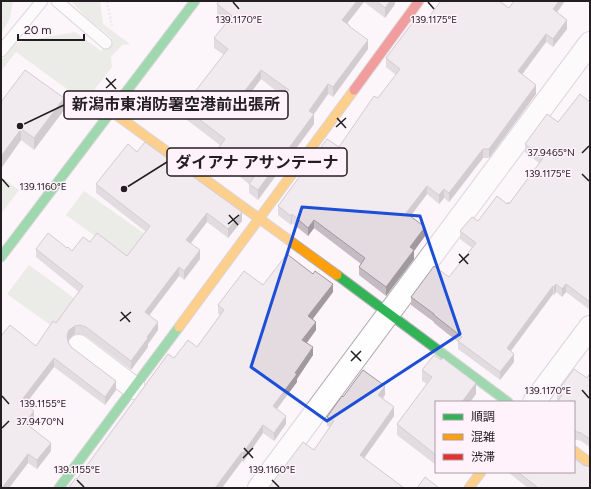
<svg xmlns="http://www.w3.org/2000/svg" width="591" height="489" font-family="Figtree,'Noto Sans JP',sans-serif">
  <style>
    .grass { fill: #d8ded2 }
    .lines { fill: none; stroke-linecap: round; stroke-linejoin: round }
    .lane-casing { stroke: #b5afb4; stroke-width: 13 }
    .street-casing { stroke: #b5afb4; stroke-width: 24 }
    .fast-casing { stroke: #b5afb4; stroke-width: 11 }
    .slow-casing { stroke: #b5afb4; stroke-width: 11 }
    .jam-casing { stroke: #b5afb4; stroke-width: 11 }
    .path { stroke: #dddbdc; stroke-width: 2.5; stroke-dasharray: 2 2; stroke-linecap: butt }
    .lane { stroke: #fffefe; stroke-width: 11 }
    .street { stroke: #fffefe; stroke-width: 22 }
    .fast { stroke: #30b455; stroke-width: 9 }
    .slow { stroke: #ff9f0a; stroke-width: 9 }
    .jam { stroke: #e5322d; stroke-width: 9 }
    .wall { fill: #c4bcc2; fill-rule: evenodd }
    .shaded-wall { fill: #a0999e }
    .building { fill: #e4dbe1; stroke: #a0999e; fill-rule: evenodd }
    .marked { fill: none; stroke: #1d4ed8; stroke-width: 3; stroke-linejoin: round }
    .ticks { fill: none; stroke: #231e22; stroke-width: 1.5 }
    .ticks-label { font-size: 10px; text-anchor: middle; fill: #231e22; stroke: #fff2fb; stroke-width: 3; stroke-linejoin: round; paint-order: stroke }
    .leader { fill: none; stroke: #231e22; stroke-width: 1.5 }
    .callout-dot { fill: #231e22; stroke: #fff2fb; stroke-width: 1.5 }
    .callout { fill: #fff2fb; stroke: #231e22; stroke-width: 1.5 }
    .callout-label { font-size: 16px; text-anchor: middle; font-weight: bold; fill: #231e22 }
  </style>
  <rect width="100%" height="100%" fill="#fcf5fa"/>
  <path class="grass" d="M1 1H13L10 18 1 34Z
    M71 1H100L103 24 130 44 122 45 111 57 112 67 85 102 16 52 1 71V61L15 43 75 32 101 51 112 38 87 18Z
    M1 177 19 190 1 214Z
    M84 191 145 234 127 259 66 215Z
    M29 265 74 298 53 327 7 294Z"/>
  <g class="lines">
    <g class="lane-casing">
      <path id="lane" d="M57 1 106 43
        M1 51 42 1"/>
    </g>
    <g class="street-casing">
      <path id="street" d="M79 346 134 388
        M534 402 590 327
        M259 488 389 313 590 43"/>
    </g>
    <g class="fast-casing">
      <path id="fast" d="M1 257 195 1
        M337 275 508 402
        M59 488 179 327"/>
    </g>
    <g class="slow-casing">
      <path id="slow" d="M111 111 337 275
        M179 327 354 90
        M574 451 590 463
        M469 488 481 472"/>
    </g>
    <g class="jam-casing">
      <path id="jam" d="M354 90 419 1"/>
    </g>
    <path class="path" d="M107 1 112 26"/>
    <use href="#lane" class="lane"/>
    <use href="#street" class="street"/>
    <use href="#fast" class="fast"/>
    <use href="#slow" class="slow"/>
    <use href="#jam" class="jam"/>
  </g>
  <path class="wall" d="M219 1H395V4L385 18 364 2 347 23 368 49 333 97 328 94 314 114V124L258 200 249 193V184L217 159V150L220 145 183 117V107L224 55 214 48V38L227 22 217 14V4ZM261 79 284 97 269 118 245 100Z
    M509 8 557 12 567 29 553 47 546 42 522 74 536 94 489 158H483L449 202 444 198 439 204 427 194 410 217 425 236 414 251V259L386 296 359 275V267L361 264 314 228 308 236 292 223 291 225 278 215V206L339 147 396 75 386 67V58L428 18Z
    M1 102 64 110 34 150 21 140 2 167 1 166Z
    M590 102V310L566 292 562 297 556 292 554 295 553 294 511 351 514 362 500 380 458 349V342L434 323V322L411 305V297L449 277 472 248 460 239V231L507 204H509L539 163 525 152V144Z
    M137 152 242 221 228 238 207 222 191 243 200 259 184 280 179 276 149 315 158 330 148 344V347L131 370 86 336 80 334H75L69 339 68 342 71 347 116 390 105 405 54 367 25 404 34 420 30 426 51 451 37 469 28 463 9 488H1L36 346 56 323 79 292 36 257V249L67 248 72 251 90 242 127 256 146 232 96 193V184Z
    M263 285 333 292 313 319 316 330 307 343 313 355 297 379V382L277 409 286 424 274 441 263 433 243 462 242 461 77 479 174 358 197 347 220 315 218 314V305Z
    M422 370 476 394 470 402H436V465L397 435V424L427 384 422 381Z
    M590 373V447L581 441 574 439V402L558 400H557V392L587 378Z
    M385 395 383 398 394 416 364 458 314 450 330 427 327 426V417L343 397Z
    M508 472H574L590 488H528Z"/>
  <path class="shaded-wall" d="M357 1H364V2L342 30V20Z
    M390 1H395V4L385 18V8Z
    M559 1H565L553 18V9Z
    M567 20V29L553 47V39Z
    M546 34V42L518 80V71Z
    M368 40V49L333 97V87Z
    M261 70V79L240 107V97Z
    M328 84V94L314 114V124L258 200V190L309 111Z
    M536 85V94L489 158V149Z
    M64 98V110L34 150V138Z
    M21 129V140L2 167V155Z
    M483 149V158L449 202V193Z
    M427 186V194L406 222V213Z
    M444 189V198L439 204V195Z
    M242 212V221L228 238V229Z
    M207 213V222L186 249V240Z
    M292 214V223L291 225V216Z
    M314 220V228L308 236V228Z
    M425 227V236L414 251V259L386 296V287L410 247Z
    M200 250V259L184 280V271Z
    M179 267V276L145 321V312Z
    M333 284V292L308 325V316Z
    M556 284V292L554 295V287Z
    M566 284V292L562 297V289Z
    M553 286V294L507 356V348Z
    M158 322V330L148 344V347L131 370V361L147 337Z
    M316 322V330L302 349V340Z
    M75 326V334L69 339 67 345V336L69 330Z
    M313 347V355L297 379V382L273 414V406Z
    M514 354V362L500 380V372Z
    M54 358V367L21 410V401Z
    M116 381V390L105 405V397Z
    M476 383V394L470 402H462Z
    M385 386V395L378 404V395Z
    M394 407V416L360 464V455Z
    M34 411V420L25 432V423Z
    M286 416V424L274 441V433Z
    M263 425V433L243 462V453Z
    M51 443V451L37 469V460Z
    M242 452V461L222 488H215Z
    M28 454V463L9 488H2Z"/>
  <path class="building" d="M219 1H357L342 20 349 25V26L368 40 333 87 328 84 309 111 314 114 258 190 249 184 254 177 217 150 225 139 183 107 228 49 214 38 232 16 217 4ZM261 70 289 90 269 118 240 97Z
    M376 1H390L385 8Z
    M441 1H499L509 8 514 1H559L553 9 567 20 553 39 546 34 518 71 536 85 489 149H483L449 193 444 189 439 195 427 186 406 213 425 227 410 247 414 250 386 287 359 267 365 258 314 220 308 228 292 214 291 216 278 206 327 139 339 147 374 96 378 98 400 69 386 58 416 18 423 23 427 18H428Z
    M25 70 64 98 34 138 21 129 2 155H1V102Z
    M580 94 590 102V302L566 284 562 289 556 284 554 287 553 286 507 348 514 354 500 372 458 341 462 337 434 315V314L411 297 434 266 449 277 476 243 460 231 472 217 478 221 497 196 507 204 508 202 509 204 543 158 525 144 547 114 558 122Z
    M145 142 242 212 228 229 207 213 186 240 200 250 184 271 179 267 145 312 158 322 147 337 148 338 131 361 86 327 80 325 75 326 69 330 67 336 68 342 71 347 116 381 105 397 54 358 21 401 34 411 25 423 51 443 37 460 28 454 2 488H1V336L10 325 36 346 53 321 56 323 83 286 36 249 48 233 67 248 68 247 72 251 83 237 90 242 97 233 127 256 150 226 96 184 128 144 137 152Z
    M287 254 313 274 315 271 333 284 308 316 316 322 302 340 313 347 295 373 297 374 273 406 286 416 274 433 263 425 243 453 242 452 215 488H68L76 478 77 479 168 354 174 358 188 340 197 347 224 310 218 305 244 271 263 285Z
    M434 355 441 360 443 358 476 383 462 402H436V455L397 424 432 377 422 370Z
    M574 369 587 378 590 373V439L581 433 574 431V402H557L562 395 557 392Z
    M363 370 385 386 378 395 394 407 360 455 404 488H267L269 487 303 442 314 450 334 421 327 417 342 396 343 397Z
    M574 458 583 465 590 467V488H536L537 487 518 472H574Z
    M425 477 439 488H417Z"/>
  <path d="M0 0H591V489H0ZM302 207 420 216 460 334 327 421 251 367Z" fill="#fcf5fa" fill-opacity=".55" fill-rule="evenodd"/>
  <path class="marked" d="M302 207 420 216 460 334 327 421 251 367Z"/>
  <path class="ticks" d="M233 2 239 9M428 2 434 9M106 78 116 89M106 88 116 79M337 118 346 128M336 127 346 118M582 153 589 146M582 174 589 181M2 179 9 187M229 215 238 225M228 224 239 215M459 254 468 264M459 263 469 254M121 312 130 322M120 321 131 312M351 351 361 361M351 361 361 351M582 390 589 398M2 396 9 404M2 428 9 421M244 448 253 458M243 458 253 448M77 480 84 487M272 480 279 487"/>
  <g class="ticks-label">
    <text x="239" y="23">139.1170°E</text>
    <text x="434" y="23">139.1175°E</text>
    <text x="551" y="156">37.9465°N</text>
    <text x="548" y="177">139.1175°E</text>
    <text x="43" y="190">139.1160°E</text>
    <text x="548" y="394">139.1170°E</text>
    <text x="43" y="407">139.1155°E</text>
    <text x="40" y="425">37.9470°N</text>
    <text x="77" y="473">139.1155°E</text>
    <text x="272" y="473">139.1160°E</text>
  </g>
  <path class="leader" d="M20 126L64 105M124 189L167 162"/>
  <g class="callout-dot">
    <circle cx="20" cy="126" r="4"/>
    <circle cx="124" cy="189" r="4"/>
  </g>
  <g class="callout">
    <rect x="64" y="91" width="224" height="28" rx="4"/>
    <rect x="167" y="148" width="180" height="28" rx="4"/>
  </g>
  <g class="callout-label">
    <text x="176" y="110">新潟市東消防署空港前出張所</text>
    <text x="257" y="168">ダイアナ アサンテーナ</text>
  </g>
  <rect width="591" height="489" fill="none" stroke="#231e22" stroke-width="4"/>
  <rect x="435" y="401" width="140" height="72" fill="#fff2fb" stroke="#a79da4"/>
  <rect x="443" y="414" width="20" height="6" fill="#30b455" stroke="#a79da4"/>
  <text x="471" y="421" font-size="12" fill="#231e22">順調</text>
  <rect x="443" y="434" width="20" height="6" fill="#ff9f0a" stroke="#a79da4"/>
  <text x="471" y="441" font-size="12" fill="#231e22">混雑</text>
  <rect x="443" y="454" width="20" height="6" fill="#e5322d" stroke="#a79da4"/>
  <text x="471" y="461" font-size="12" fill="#231e22">渋滞</text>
  <path d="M18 34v6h66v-6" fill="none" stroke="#231e22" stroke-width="2"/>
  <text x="24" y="34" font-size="12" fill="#231e22" stroke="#fff2fb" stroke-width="3" paint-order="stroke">20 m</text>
</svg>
